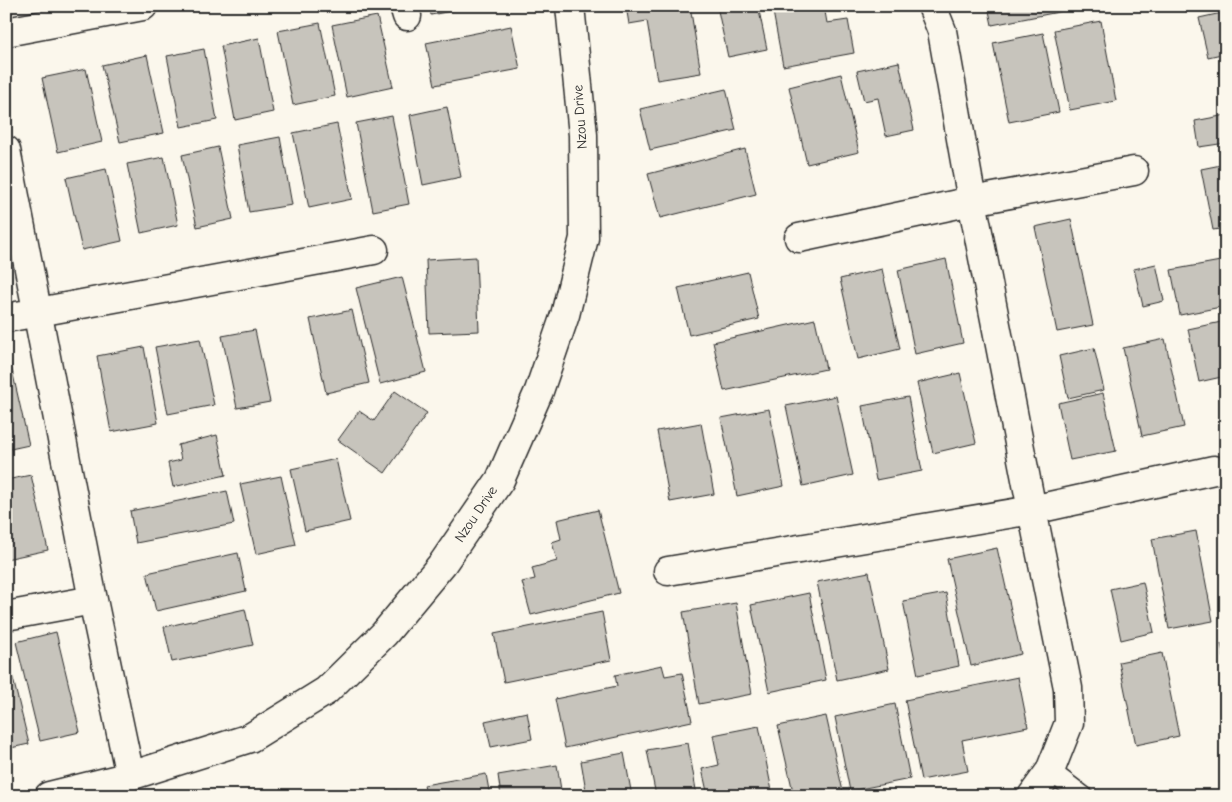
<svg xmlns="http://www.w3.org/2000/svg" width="1232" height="802" font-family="'Comic Neue',sans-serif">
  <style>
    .building { fill: #c7c4bc; stroke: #2b2b2b }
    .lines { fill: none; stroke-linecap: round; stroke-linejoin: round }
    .lane-casing { stroke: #2b2b2b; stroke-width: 22 }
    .street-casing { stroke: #2b2b2b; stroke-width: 31 }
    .lane { stroke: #fbf7ec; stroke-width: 19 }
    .street { stroke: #fbf7ec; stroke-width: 28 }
    .labels { text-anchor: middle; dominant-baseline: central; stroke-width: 5; stroke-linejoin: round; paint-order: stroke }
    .street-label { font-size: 14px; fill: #2b2b2b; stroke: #fbf7ec }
  </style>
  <rect width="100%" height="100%" fill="#fbf7ec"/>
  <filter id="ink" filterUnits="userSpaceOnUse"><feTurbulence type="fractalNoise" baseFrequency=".02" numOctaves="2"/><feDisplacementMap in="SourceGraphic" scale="10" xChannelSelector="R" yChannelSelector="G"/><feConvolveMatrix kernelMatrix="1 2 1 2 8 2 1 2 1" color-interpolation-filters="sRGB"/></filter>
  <g filter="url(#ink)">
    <path class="building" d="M429 6H471V7L431 15Z
      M626 6H690L701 73 657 80 647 21 629 24Z
      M717 6H758L767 49 728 57Z
      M772 6H824L827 23 848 20 854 53 783 66Z
      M988 6H1089L992 25Z
      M1226 12V53L1208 57 1199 18Z
      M377 16 393 87 347 97 332 25Z
      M1101 21 1116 101 1070 110 1054 30Z
      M320 23 335 96 293 105 278 31Z
      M511 26 520 69 435 85 426 43Z
      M1043 33 1059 112 1009 122 993 43Z
      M259 38 273 112 235 120 221 46Z
      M204 49 217 120 181 127 167 56Z
      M147 55 164 133 120 142 102 65Z
      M899 62 914 130 886 136 878 98 864 101 857 71Z
      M86 69 102 142 58 152 42 78Z
      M841 74 859 152 807 164 789 87Z
      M726 89 736 130 650 150 640 109Z
      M447 107 461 177 423 185 410 115Z
      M1226 115V143L1199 147 1195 121Z
      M392 116 409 204 373 211 356 123Z
      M337 124 352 199 309 208 293 133Z
      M280 137 292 205 249 212 237 145Z
      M218 147 233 219 197 227 182 155Z
      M745 149 756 194 660 218 648 174Z
      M164 157 178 225 141 233 127 164Z
      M1226 164V228L1213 230 1201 169Z
      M106 169 122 241 82 250 66 178Z
      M1071 219 1093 325 1057 332 1035 227Z
      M476 257 479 331 429 333 426 260Z
      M946 259 963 343 915 354 898 270Z
      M1226 260V306L1180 315 1171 270Z
      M1156 264 1164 301 1143 306 1134 269Z
      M882 269 900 349 858 359 840 279Z
      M748 272 759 319 689 335 678 288Z
      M402 277 426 372 380 384 356 288Z
      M352 310 369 383 326 393 310 319Z
      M815 319 826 369 724 391 713 342Z
      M1226 321V376L1199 382 1188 329Z
      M255 330 270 402 237 408 222 336Z
      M200 339 214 405 168 414 155 347Z
      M1165 339 1184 427 1142 436 1123 348Z
      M144 347 158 423 111 432 97 356Z
      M1094 348 1104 390 1068 398 1059 356Z
      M6 357H9L29 445 6 450Z
      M960 373 976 443 933 453 917 383Z
      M395 391 427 413 385 473 338 440 359 411 374 421Z
      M1103 393 1116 451 1070 460 1058 403Z
      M836 396 853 475 803 486 786 406Z
      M908 397 922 471 876 480 862 406Z
      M769 409 784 486 737 496 721 418Z
      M701 423 714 494 670 502 657 431Z
      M217 435 226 475 173 487 168 463 181 460 178 445Z
      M336 459 350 521 305 531 291 469Z
      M31 475 48 550 6 559V480Z
      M281 476 296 545 256 554 240 484Z
      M227 491 234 524 136 543 130 511Z
      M598 510 619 593 531 615 522 582 535 579 532 568 557 561 552 542 561 539 557 520Z
      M1196 531 1213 621 1169 629 1152 539Z
      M997 548 1021 654 971 666 947 559Z
      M238 553 246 591 156 611 147 573Z
      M869 572 889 669 837 680 817 582Z
      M1143 582 1154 632 1121 640 1110 589Z
      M809 593 826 680 769 692 751 605Z
      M946 593 959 666 918 675 903 601Z
      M736 603 752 694 699 704 683 612Z
      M245 609 253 645 172 662 164 627Z
      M602 612 611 660 504 682 494 634Z
      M56 632 80 732 40 741 16 642Z
      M1226 643V666L1221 644Z
      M6 650 29 744 6 749Z
      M1162 653 1179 736 1136 745 1119 662Z
      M662 665 665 676 682 673 692 721 565 748 555 699 617 686 615 675Z
      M1018 677 1028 727 962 740 968 771 921 780 905 700Z
      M895 704 910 779 850 791 835 717Z
      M527 712 532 739 491 747 485 721Z
      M826 716 844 796H794L778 726Z
      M759 726 773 796H708L702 769 719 765 713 735Z
      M688 743 697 796H656L647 750Z
      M624 753 632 796H587L581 761Z
      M557 765 562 796H501L498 775Z
      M486 774 490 796H426L424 785Z
      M397 790 398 796H370Z"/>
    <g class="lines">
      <g class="lane-casing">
        <path id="lane" d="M1050 771 1083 796"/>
      </g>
      <g class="street-casing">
        <path id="street" d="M404 6 407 16
          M932 6 942 31 972 201 1032 510 1068 688 1069 723 1050 771 1032 796
          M6 32 143 6
          M6 150 93 600 130 776
          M799 238 972 201 1134 171
          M6 318 374 250
          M668 571 1032 510 1214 470
          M6 616 93 600
          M49 796 130 776 250 738 326 691 384 634 443 563 500 480 539 391 565 315 584 238 583 135 570 6"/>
      </g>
      <use href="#lane" class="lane"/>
      <use href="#street" class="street"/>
    </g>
  </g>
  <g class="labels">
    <g class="street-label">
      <text transform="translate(580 117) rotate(-94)">Nzou Drive</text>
      <text transform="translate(476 514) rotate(-56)">Nzou Drive</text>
    </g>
  </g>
  <rect width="1232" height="802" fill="none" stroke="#fbf7ec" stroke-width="25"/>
  <rect x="12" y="12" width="1207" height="777" fill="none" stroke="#2b2b2b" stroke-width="2" filter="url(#ink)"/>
</svg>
